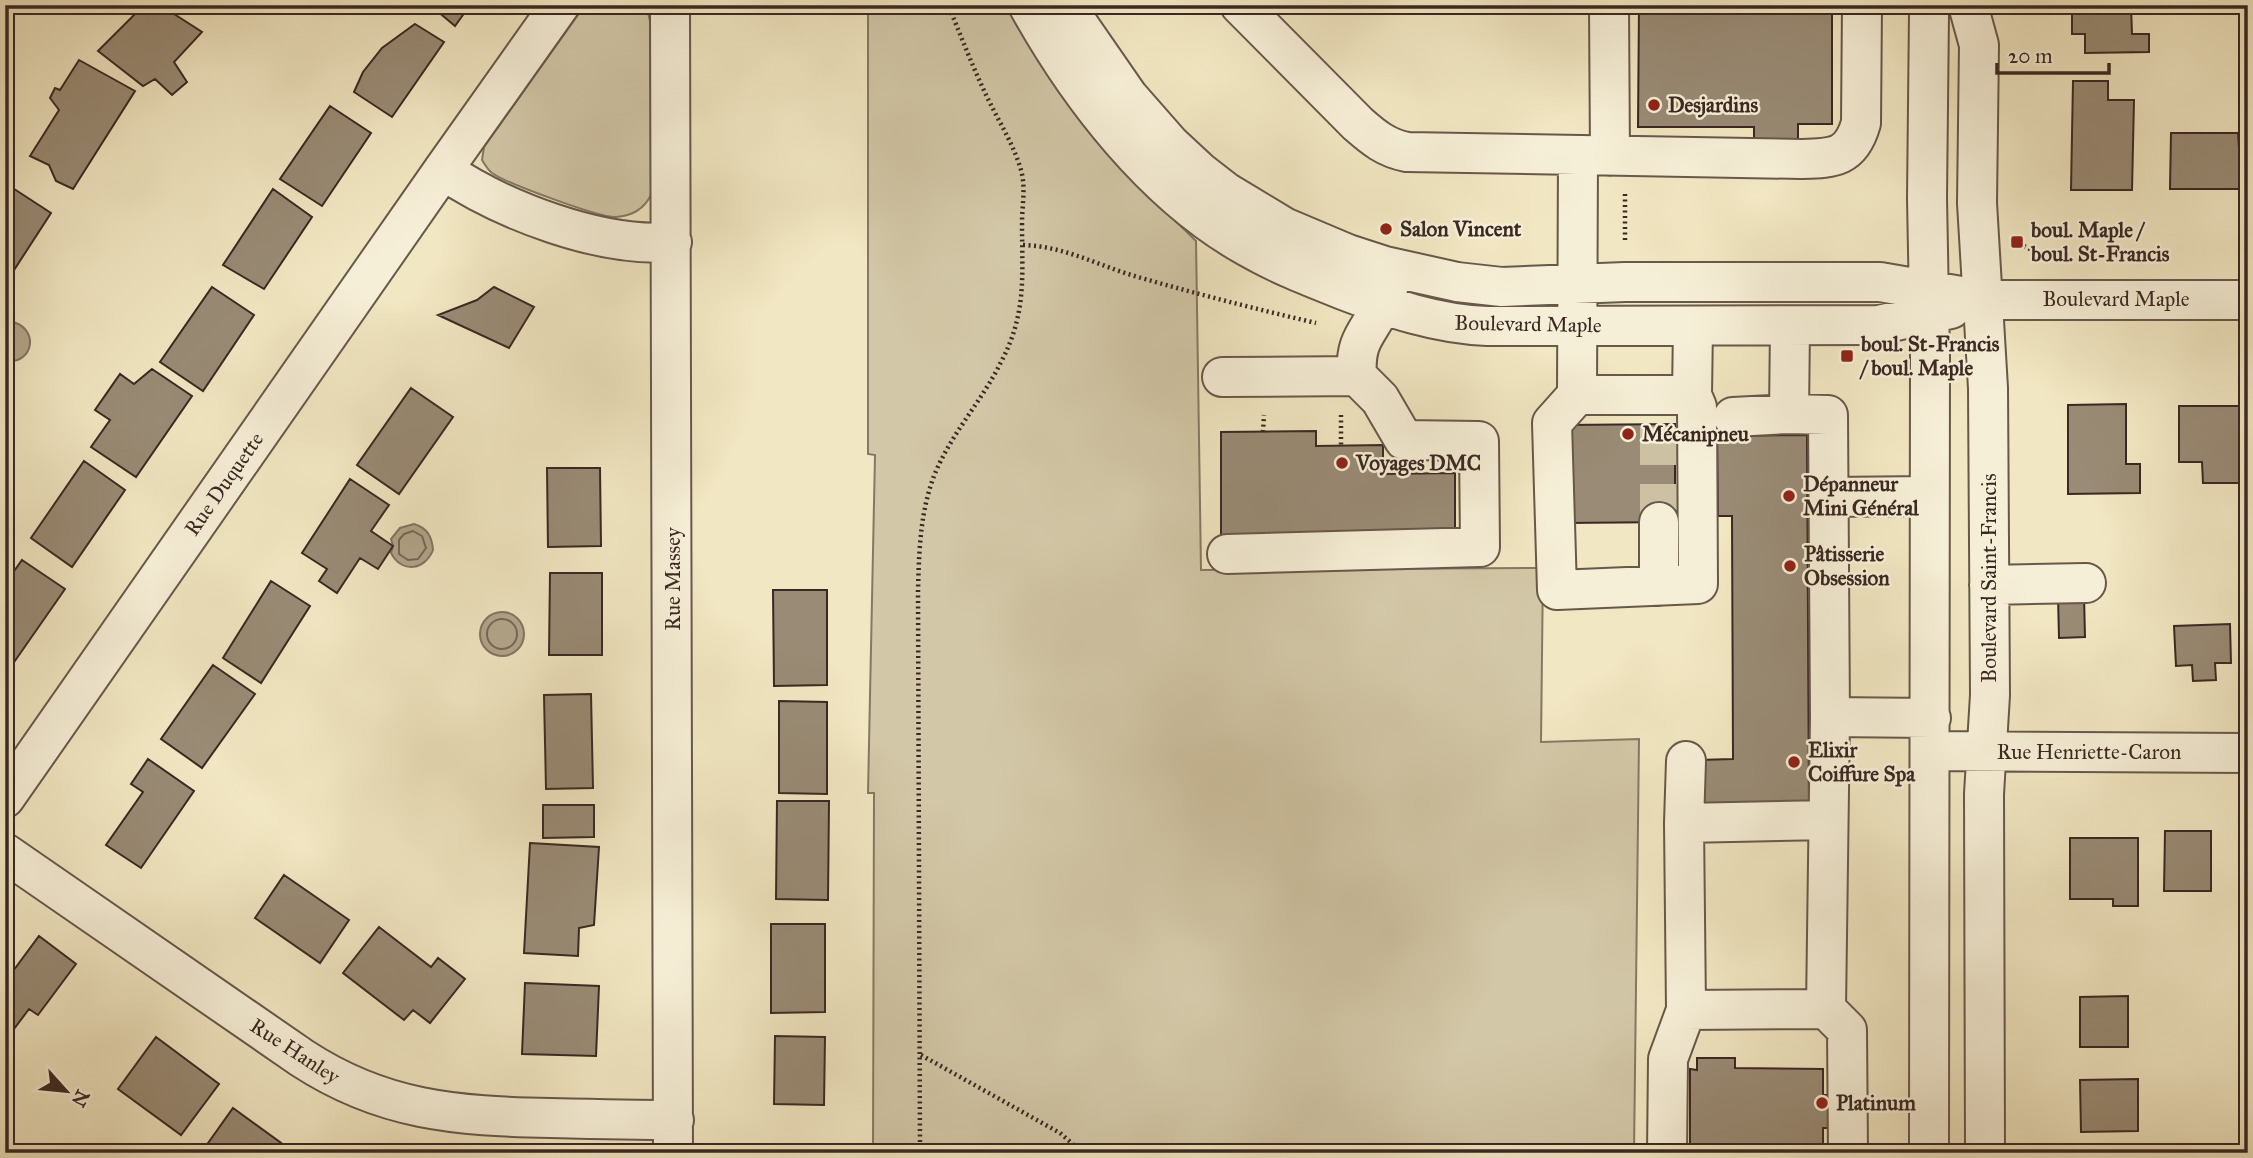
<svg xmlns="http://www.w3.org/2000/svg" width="2253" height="1158" font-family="'IM FELL Great Primer',serif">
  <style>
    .green { fill: #d2c7a7; stroke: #867864; stroke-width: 2 }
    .water { fill: #b3a68c; stroke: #837462; stroke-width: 2 }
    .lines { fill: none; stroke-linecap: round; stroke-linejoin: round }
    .shore { stroke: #766757; stroke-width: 2 }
    .building { fill: #998b75; stroke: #3a2822; stroke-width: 2 }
    .minor-tunnel { stroke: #ccc1a2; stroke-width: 38; stroke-dasharray: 38 19; stroke-linecap: butt }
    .minor-casing { stroke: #68584a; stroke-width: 42 }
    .path { stroke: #3a2822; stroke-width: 4.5; stroke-dasharray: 2 3.5; stroke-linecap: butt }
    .minor { stroke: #f6efd7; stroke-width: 38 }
    .poi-dot { fill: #8f2418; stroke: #f6efd7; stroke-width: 2.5 }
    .labels { text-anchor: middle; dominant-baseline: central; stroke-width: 5; stroke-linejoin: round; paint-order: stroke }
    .poi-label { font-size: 21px; font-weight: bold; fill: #3a2822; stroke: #f6efd7; text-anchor: start }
    .street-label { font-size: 21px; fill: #3a2822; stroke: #f6efd7 }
  </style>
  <rect width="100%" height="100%" fill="#f1e7c2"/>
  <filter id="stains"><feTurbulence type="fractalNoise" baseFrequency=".00286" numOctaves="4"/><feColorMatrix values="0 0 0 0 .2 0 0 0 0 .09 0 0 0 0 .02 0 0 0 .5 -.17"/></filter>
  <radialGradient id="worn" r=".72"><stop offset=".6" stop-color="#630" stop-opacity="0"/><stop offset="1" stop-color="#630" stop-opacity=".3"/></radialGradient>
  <path class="green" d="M585 5H646L650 21 651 195C644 209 631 216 616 217 600 218 506 183 492 173 488 170 485 165 482 160L484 147Z
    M868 5H1008L1024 35 1145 191 1196 241 1201 570 1543 568 1541 742 1639 739 1634 1153H873L874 793H868L875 455 868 454Z"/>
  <path class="water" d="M9 321C40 326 35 365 5 361V322Z
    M414 524C427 528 432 536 433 550 425 570 402 574 391 553L393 546 391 539 400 528Z
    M480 634a22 22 0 1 1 44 0a22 22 0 1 1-44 0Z"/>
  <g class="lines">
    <path class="shore" d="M413 531 422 536 426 548 418 559 408 560 399 554V540L404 534Z
      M487 634a15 15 0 1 1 30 0a15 15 0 1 1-30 0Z"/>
  </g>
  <path class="building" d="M144 5H160L202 32 174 62 187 82 172 95 155 79 143 86 98 51Z
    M430 5H470L455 26Z
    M1639 5H1832V124H1798V143H1754V127H1638Z
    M2092 5H2131L2132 34H2149V52L2085 53V34H2072V7Z
    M415 24 444 42 392 117 354 92 363 72 382 48Z
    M79 60 135 91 73 189 56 181 49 165 30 156 59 110 50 98 55 88 60 90Z
    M2073 81H2108V100H2134L2132 190H2071Z
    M330 106 371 133 322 206 280 179Z
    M2171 133H2238L2239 148H2248V189H2170Z
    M5 183 51 213 5 284Z
    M273 189 312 217 264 289 223 265Z
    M212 287 254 315 203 391 160 362Z
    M494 287 534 307 509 348 438 315 477 300Z
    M152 369 192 396 136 477 91 447 110 420 95 410 120 374 134 384Z
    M411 388 453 417 399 494 357 465Z
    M2126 404V464H2140V493L2068 494V405Z
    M2179 406H2248V483H2203L2202 462H2179Z
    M1675 424V522L1564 523V425Z
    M1316 431V446L1383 445V474L1455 473V534L1221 537V432Z
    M1807 435 1809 809 1699 810 1698 760 1733 759 1732 516H1718L1717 436Z
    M84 461 125 490 72 567 31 538Z
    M547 468H600L601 546 548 547Z
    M350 479 389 505 371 531 393 546 378 569 360 558 337 593 319 581 327 569 302 553Z
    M22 560 65 589 10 668 5 665V584Z
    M550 573H602V655H549Z
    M271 581 310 606 261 683 223 658Z
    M773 590H827V685L774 686Z
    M2058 596H2084L2085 637 2059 638Z
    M2230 624 2231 663H2215L2216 680 2193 681 2192 665 2176 666 2174 626Z
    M213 665 255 694 202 768 161 739Z
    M591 694 593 788 546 789 544 695Z
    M779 701 827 702V794L779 793Z
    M148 759 194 791 141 868 106 845 143 792 131 784Z
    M777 801H829L828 900 776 899Z
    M543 805H594V837L543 838Z
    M2165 831H2211V891H2164Z
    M2070 838H2138V906H2113V899H2070Z
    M530 843 599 847 594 925 579 928 578 956 524 953Z
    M284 875 349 920 320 963 255 918Z
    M771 924H825V1012L771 1013Z
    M379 927 431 967 438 958 465 979 430 1023 413 1010 404 1020 343 973Z
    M39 936 76 964 38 1015 29 1009 14 1029 5 1023V982Z
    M525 983 599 986 596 1056 522 1054Z
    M2128 996V1047H2080V997Z
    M775 1036 825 1037 824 1105 774 1104Z
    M156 1037 219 1084 181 1135 118 1089Z
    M1697 1058H1735V1068L1823 1069V1095H1835V1128H1823V1153H1690V1069L1697 1070Z
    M2138 1079V1131L2081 1132 2080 1080Z
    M233 1108 295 1153H201Z
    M768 1148 825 1149V1153H768Z"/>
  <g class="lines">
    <path class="minor-tunnel" d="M1659 522V425"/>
    <g class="minor-casing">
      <path id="minor" d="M670 5 673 1153
        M1028 5C1079 97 1154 194 1246 246 1277 264 1310 277 1343 290 1390 308 1436 324 1487 326L1878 325 1951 309
        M1065 5 1128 96 1171 145 1199 171 1226 192 1284 227 1348 254 1385 266 1457 282 1502 287 1625 282H1880L1984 300H2248
        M1240 5 1358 124C1374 138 1386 148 1407 152L1801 159C1834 158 1851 158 1861 123L1862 5
        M1609 5 1610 156
        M1968 5 1979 45 1977 203 1988 388 1990 695 1984 794 1985 1153
        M1578 155 1577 395H1692L1693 326
        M443 170C502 210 600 248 672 242
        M1790 326 1789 414 1828 415 1830 717 1931 718
        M1222 377 1357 376
        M1577 395 1552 423 1557 590 1698 584 1697 407 1692 395
        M1733 417 1789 414
        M1829 497 1929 496
        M1659 522V586
        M1227 554 1480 547 1479 441 1404 440 1380 399 1357 376C1354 337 1370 333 1383 302 1386 295 1388 287 1391 280
        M1989 585 2086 583
        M1830 717 1826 1009 1847 1030 1848 1153
        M1930 751 2248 753
        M5 798 443 170 560 5
        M1684 823 1686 761
        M5 853 302 1058C383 1111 456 1116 551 1118 592 1119 633 1120 674 1120
        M1826 1009 1686 1010 1684 823 1828 820
        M1667 1153 1668 1059 1686 1010
        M1929 1153 1930 355 1927 198 1929 13 1931 5"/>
    </g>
    <path class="path" d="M1625 240V192
      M2019 243 2051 261
      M1023 245C1064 246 1099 266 1138 277 1197 294 1256 309 1316 323
      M1341 415V446
      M1263 432 1264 415
      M921 1055 1060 1133 1075 1146 1077 1153
      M920 1153 918 591C919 552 920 513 934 476 950 435 982 401 1001 362 1027 313 1022 276 1022 223 1022 205 1026 188 1021 170 1014 146 1001 125 990 103 974 71 962 38 948 5"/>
    <use href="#minor" class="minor"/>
  </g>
  <g class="poi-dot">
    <circle cx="1654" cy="105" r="7"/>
    <circle cx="1386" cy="229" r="7"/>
    <rect x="2010" y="235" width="14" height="14" rx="3.5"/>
    <rect x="1840" y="349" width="14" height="14" rx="3.5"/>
    <circle cx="1628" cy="434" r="7"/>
    <circle cx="1342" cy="463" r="7"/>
    <circle cx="1789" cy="496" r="7"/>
    <circle cx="1790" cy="566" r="7"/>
    <circle cx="1794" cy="762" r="7"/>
    <circle cx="1822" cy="1103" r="7"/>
  </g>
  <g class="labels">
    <g class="poi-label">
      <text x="1668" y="105">Desjardins</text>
      <text x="1400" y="229">Salon Vincent</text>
      <text x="2031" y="230">boul. Maple /<tspan x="2031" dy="24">boul. St-Francis</tspan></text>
      <text x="1861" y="344">boul. St-Francis<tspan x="1861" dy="24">/ boul. Maple</tspan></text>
      <text x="1642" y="434">Mécanipneu</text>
      <text x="1356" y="463">Voyages DMC</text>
      <text x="1803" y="484">Dépanneur<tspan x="1803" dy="24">Mini Général</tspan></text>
      <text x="1804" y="554">Pâtisserie<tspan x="1804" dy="24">Obsession</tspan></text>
      <text x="1808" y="750">Elixir<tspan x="1808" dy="24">Coiffure Spa</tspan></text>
      <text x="1836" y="1103">Platinum</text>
    </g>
    <g class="street-label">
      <text x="2116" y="299">Boulevard Maple</text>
      <text transform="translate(1528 324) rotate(1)">Boulevard Maple</text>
      <text transform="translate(224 484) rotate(-55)">Rue Duquette</text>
      <text transform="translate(1989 578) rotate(-90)">Boulevard Saint-Francis</text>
      <text transform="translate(673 579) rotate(-90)">Rue Massey</text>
      <text x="2089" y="752">Rue Henriette-Caron</text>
      <text transform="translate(295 1051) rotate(33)">Rue Hanley</text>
    </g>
  </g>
  <rect width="2253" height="1158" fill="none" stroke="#f1e7c2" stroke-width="28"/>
  <rect x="7" y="7" width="2239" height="1144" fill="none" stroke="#3a2822" stroke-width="3.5"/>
  <rect x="14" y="14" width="2225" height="1130" fill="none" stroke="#3a2822" stroke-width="2"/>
  <g transform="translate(66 1091) rotate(117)" stroke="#f6efd7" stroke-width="5" paint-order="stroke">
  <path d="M0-5L12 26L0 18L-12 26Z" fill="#3a2822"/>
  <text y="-10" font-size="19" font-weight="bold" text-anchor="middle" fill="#3a2822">N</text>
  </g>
  <path d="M1997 63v10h112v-10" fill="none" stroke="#3a2822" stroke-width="3.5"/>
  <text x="2008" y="63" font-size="21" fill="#3a2822" stroke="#f6efd7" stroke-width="5" paint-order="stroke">20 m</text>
  <rect width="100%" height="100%" filter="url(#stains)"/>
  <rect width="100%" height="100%" fill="url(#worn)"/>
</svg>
